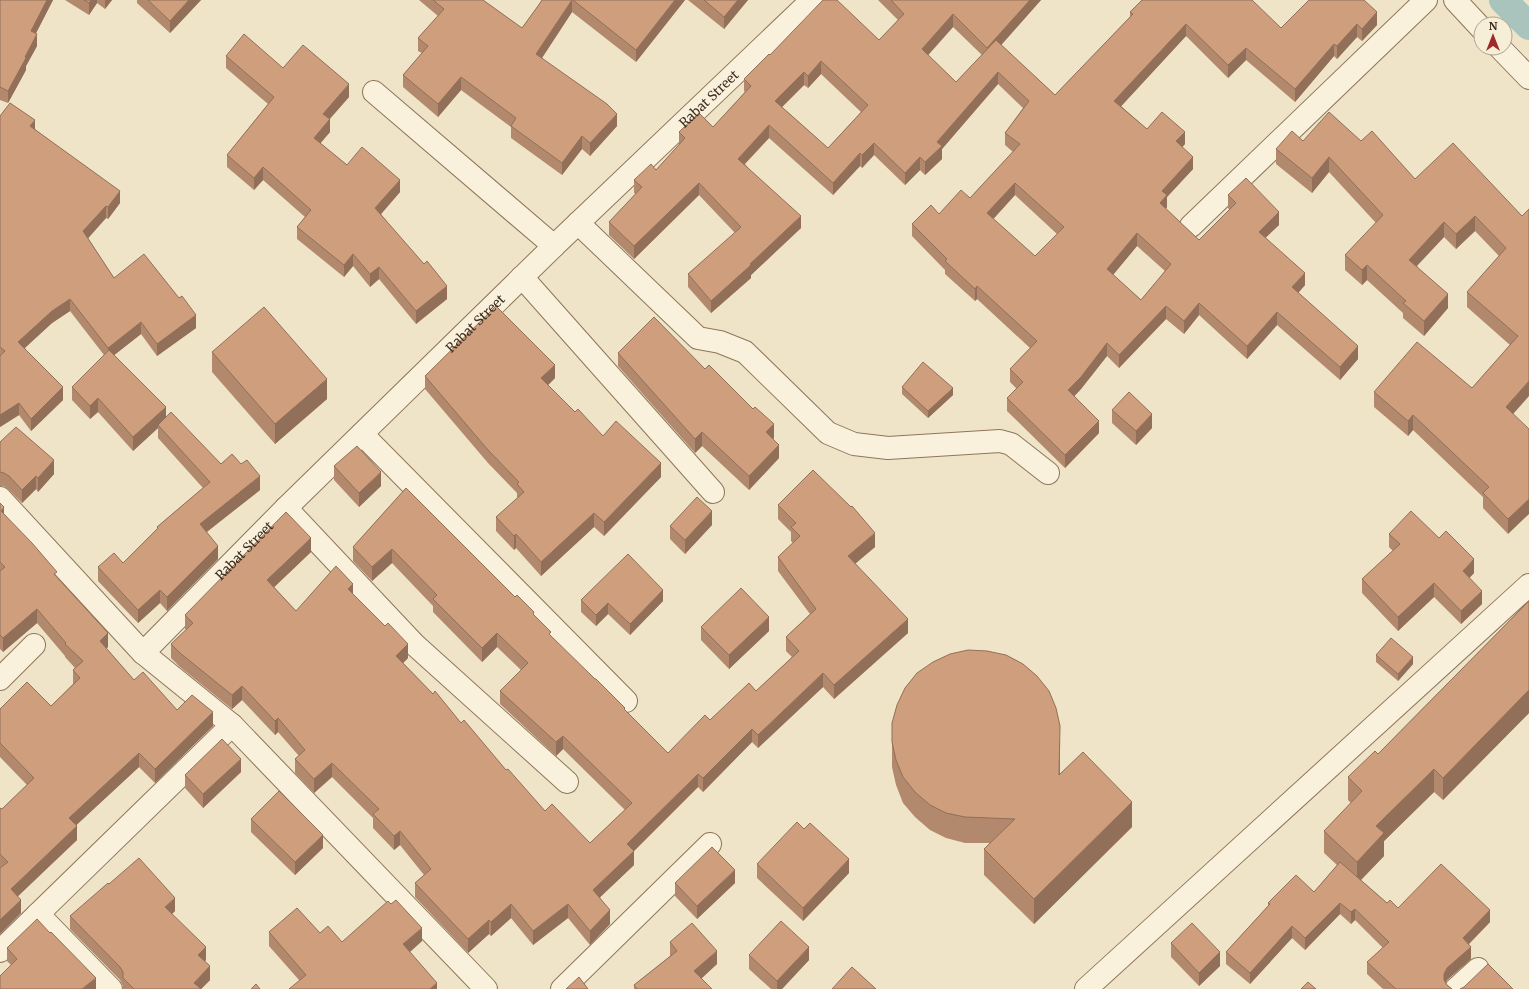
<svg xmlns="http://www.w3.org/2000/svg" width="1529" height="989" font-family="Merriweather,serif">
  <style>
    .lines { fill: none; stroke-linecap: round; stroke-linejoin: round }
    .canal { stroke: #a9c4bc; stroke-width: 28 }
    .minor-casing { stroke: #8d765c; stroke-width: 24 }
    .minor { stroke: #faf1dc; stroke-width: 22 }
    .wall { fill: #b2896c; fill-rule: evenodd }
    .shaded-wall { fill: #916f58 }
    .building { fill: #cf9f7d; stroke: #916f58; fill-rule: evenodd }
    .labels { text-anchor: middle; dominant-baseline: central; stroke-width: 4; stroke-linejoin: round; paint-order: stroke }
    .street-label { font-size: 13px; fill: #3d2e20; stroke: #f7eed8 }
  </style>
  <rect width="100%" height="100%" fill="#f0e4c8"/>
  <g class="lines">
    <path class="canal" d="M1503 0 1529 26"/>
    <g class="minor-casing">
      <g id="minor">
        <path d="M1455 0 1481 28"/>
        <path d="M1500 48 1529 78"/>
        <path d="M374 92 554 246"/>
        <path d="M578 223 698 338 720 342 745 352 828 433 854 444 888 448 1000 441 1011 444 1048 473"/>
        <path d="M1191 226 1426 0"/>
        <path d="M522 277 713 492"/>
        <path d="M362 434 626 701"/>
        <path d="M0 498 143 653 232 725 486 989"/>
        <path d="M286 508 415 645 567 782"/>
        <path id="s1" d="M143 653 286 508 554 246 812 0"/>
        <path d="M0 679 34 645"/>
        <path d="M38 914 111 989"/>
        <path d="M0 951 232 725"/>
        <path d="M562 989 710 844"/>
        <path d="M1086 989 1529 585"/>
        <path d="M1456 989 1478 969"/>
      </g>
    </g>
    <use href="#minor" class="minor"/>
  </g>
  <path class="wall" d="M0 0H53L36 33 37 46 26 66V70L8 103 0 100Z
    M65 0H112L105 9 97 3 89 15Z
    M137 0H201L170 33 137 3Z
    M419 0H483L522 28 538 6 542 0H685L636 62 572 12 542 58 617 126 590 156 582 149 562 175 511 138V127L461 90 438 117 403 87V75L422 53 418 51V38L438 16Z
    M688 0H748L724 29Z
    M878 0H1041L1001 45 1055 95 1130 17V12L1281 28 1365 1 1377 25 1362 41 1357 37 1337 59 1334 56 1295 102 1246 60 1228 78 1186 36 1121 106 1147 129 1185 144 1182 147 1193 169 1167 197V207L1166 209 1199 240 1230 210 1228 208V195L1279 225 1265 238 1305 285 1298 293 1358 359 1340 380 1277 325 1247 359 1199 315 1184 334 1166 319 1119 368 1107 356 1081 389 1074 396 1099 433 1065 468 1007 411V398L1017 389 1010 382V369L1030 348 977 299 975 301 945 274V270L912 236V224L939 214 970 198 1013 152 1005 145V133L1023 108 998 84 942 149V159L925 175 920 170 905 185 874 155 862 168 860 166 833 195 769 138 745 164 801 228 751 275V278L711 313 688 287V274L735 233 699 195 634 259 609 235V222L636 194 634 193V180L656 170 679 145V132L713 127 745 92 744 91V79L770 55 879 40 898 20ZM953 27 982 55 956 82 928 55ZM821 74 861 112 828 148 782 107 804 85 808 88ZM1015 195 1057 234 1035 256 993 219ZM1137 246 1165 271 1141 300 1113 275Z
    M226 56 283 68 349 97 330 119V132L320 143 347 165 400 192 381 214 447 299 416 324 379 279 370 287 353 266 344 277 297 239V227L305 217 263 180 254 190 227 167V155L268 104 226 68Z
    M0 116 35 129 120 203 108 219 106 218 88 238 114 278 196 328 157 356 141 334 114 355 166 417 221 464 260 490 207 532 218 559 167 611 160 603 138 623 98 581V567L123 563 157 530V527L203 488 158 438V428L133 451 98 412 90 419 72 400V387L104 355 70 311 52 323 25 348 63 400 31 431 19 415 0 427Z
    M1303 141H1361L1415 179 1522 216 1529 209 1513 414 1508 534 1483 508V497L1413 430 1408 436 1374 407V392L1472 388 1510 345 1467 307V292L1499 256 1475 231 1456 249 1444 237 1417 266 1448 308 1424 336 1403 318V313L1367 280 1362 285 1345 270V255L1376 223 1329 172 1312 193 1276 164V149Z
    M212 352 327 399 275 444 212 372Z
    M618 353 774 438 773 439 779 458 749 490 702 446 695 453 618 366Z
    M425 376 555 378 548 385 575 412 603 436 661 477 604 536 594 527 541 576 516 548 514 550 496 531V517L518 498 517 497V493L488 463 425 389Z
    M902 387 953 395 928 418 902 394Z
    M1112 410 1152 428 1136 445 1112 423Z
    M0 442 54 474 38 492 36 489 22 503 9 490 4 486H0Z
    M334 466 381 486 359 507 334 480Z
    M406 488 515 597 534 615 551 637 668 753 710 720 756 691 792 657 786 651V637L810 614 778 571V557L793 543 791 541V532L778 519V505L875 547 855 563 908 633 834 699 823 687 758 748 752 742 703 792 698 787 634 851V865L600 897 610 924 590 945 568 918 533 945 511 918 491 936 489 934 468 953 415 897V883L424 875 400 845 394 850 373 828V818L332 777 314 793 295 773V759L299 756 278 732 275 735 242 700 232 709 180 667 171 658V644L186 630 185 629V615L311 552 274 587 296 611 353 594 408 658 403 663 461 723 545 811 590 843 625 810 563 749 556 756 500 704V691L521 670 497 647 482 662 433 612V606L392 563 372 581 353 561V547Z
    M0 503 4 514 57 577 108 647 106 648 134 680 177 710 213 726 155 783 139 767 76 825 77 840 17 896 21 913 0 934V868H1L0 867V808L2 809 27 785 0 757V709L51 706 73 684V670L75 668 65 657V656L37 623 3 652 0 649Z
    M712 525 685 554 670 539V526Z
    M1389 534 1474 573 1469 578 1482 604 1461 624 1434 597 1398 631 1362 593V579L1393 551 1389 547Z
    M581 600 663 601 630 635 608 614 596 626 581 612Z
    M1529 601V713L1443 800 1434 792 1384 841V856L1361 880 1387 903 1398 908 1490 922 1469 944 1471 959 1447 980 1445 983 1447 985 1452 989H1383L1367 974V962L1383 948 1355 920 1351 924 1340 914 1305 950 1292 938 1250 984 1226 964V952L1268 906V903L1314 892 1337 865 1324 853V831L1351 803 1348 800V777L1378 754Z
    M701 627 769 631 729 669 701 640Z
    M1376 655 1413 664 1398 681 1376 662Z
    M892 742 1060 752V775L1132 827 1034 924 984 875V849L990 843H965L946 838 930 830 915 817 903 803 896 785 892 767Z
    M241 772 203 808 185 788V775Z
    M251 819 323 848 295 875 251 832Z
    M804 829 849 873 803 921 757 878V864Z
    M675 883H735L697 919 675 896Z
    M109 884 175 911 172 914 206 960 205 961 210 980 201 989H123V986L120 980 70 929V916Z
    M269 932 320 933 342 942 422 941 410 952 437 989 299 980 269 946Z
    M670 942 717 964 701 979 712 989H634V985L670 956Z
    M1171 943 1220 966 1199 986 1171 957Z
    M7 948 96 989 11 965 7 961Z
    M749 955 809 960 782 989H771L749 969Z"/>
  <path class="shaded-wall" d="M47 0H53L31 43V31Z
    M91 0H97V3L89 15V3Z
    M105 0H112L105 9Z
    M189 0H201L170 33V21Z
    M572 0V12L536 67V54Z
    M675 0H685L636 62V50Z
    M738 0H748L724 29V17Z
    M1030 0H1041L987 61V48Z
    M1377 12V25L1362 41V29Z
    M953 14V27L922 62V49Z
    M1186 24V36L1114 114V101Z
    M1357 24V37L1337 59V46Z
    M37 34V46L26 66V70L8 103V91L25 57Z
    M1334 44V56L1295 102V89Z
    M1246 48V60L1228 78V65Z
    M821 61V74L808 88V76Z
    M804 72V85L775 114V101Z
    M998 72V84L942 149V159L925 175V162L937 142Z
    M461 77V90L438 117V104Z
    M349 84V97L323 126V114Z
    M617 114V126L590 156V143Z
    M330 119V132L314 151V138Z
    M35 120V132L30 126Z
    M769 125V138L738 171V159Z
    M1185 132V144L1176 154V141Z
    M582 136V149L562 175V163Z
    M874 143V155L862 168V155Z
    M860 153V166L833 195V183Z
    M920 157V170L905 185V173Z
    M1193 157V169L1167 197V207L1160 216V203L1162 191Z
    M1329 157V172L1312 193V178Z
    M263 167V180L254 190V178Z
    M400 180V192L375 221V208Z
    M699 183V195L634 259V246Z
    M1015 183V195L987 226V213Z
    M120 191V203L108 219V207Z
    M106 206V218L83 244V231Z
    M1279 212V225L1259 244V232Z
    M801 216V228L751 275V278L711 313V301Z
    M1475 216V231L1456 249V234Z
    M1444 222V237L1409 274V260Z
    M1137 233V246L1107 282V269Z
    M353 254V266L344 277V265Z
    M1367 265V280L1362 285V270Z
    M379 267V279L370 287V274Z
    M1305 273V285L1292 300V287Z
    M447 286V299L416 324V311Z
    M977 286V299L975 301V289Z
    M1448 294V308L1424 336V321Z
    M70 299V311L52 323 18 354V342L52 311Z
    M1199 303V315L1184 334V321Z
    M1166 306V319L1119 368V355Z
    M1277 312V325L1247 359V346Z
    M196 315V328L157 356V344Z
    M141 322V334L108 360V348Z
    M1107 343V356L1081 389 1068 403V390Z
    M1358 346V359L1340 380V367Z
    M555 365V378L541 392V378Z
    M327 379V399L275 444V424Z
    M1529 381V396L1506 422V407Z
    M63 387V400L31 431V419Z
    M953 388V395L928 418V411Z
    M98 398V412L90 419V406Z
    M19 403V415L0 427V415Z
    M166 407V421L158 425V428L133 451V437Z
    M1152 414V428L1136 445V431Z
    M1413 415V430L1408 436V421Z
    M1099 421V433L1065 468V455Z
    M774 424V438L766 446V432Z
    M702 432V446L695 453V439Z
    M779 445V458L749 490V476Z
    M54 460V474L38 492V478Z
    M661 463V477L604 536V522Z
    M381 472V486L359 507V493Z
    M36 476V489L22 503V490Z
    M260 476V490L200 537V524Z
    M1529 499V514L1508 534V519Z
    M4 507V521L1 511Z
    M712 511V525L685 554V540Z
    M594 513V527L541 576V562Z
    M875 533V547L848 570V556Z
    M516 534V548L514 550V536Z
    M311 538V552L267 594V580Z
    M218 546V559L167 611V597Z
    M392 549V563L372 581V567Z
    M1474 559V573L1463 585V571Z
    M1434 583V597L1398 631V617Z
    M353 584V598L348 589Z
    M160 590V603L138 623V610Z
    M663 590V601L630 635V624Z
    M1482 591V604L1461 624V611Z
    M608 603V614L596 626V615Z
    M37 609V623L3 652V638Z
    M769 617V631L729 669V655Z
    M908 619V633L834 699V685Z
    M108 633V647L100 655V641Z
    M497 633V647L482 662V648Z
    M408 644V658L396 670V656Z
    M1413 657V664L1398 681V674Z
    M823 673V687L758 748V735Z
    M242 686V700L232 709V695Z
    M1529 690V713L1443 800V778Z
    M213 712V726L155 783V769Z
    M278 718V732L275 735V721Z
    M1060 726V752L1059 801V775Z
    M752 729V742L703 792V778Z
    M563 736V749L556 756V742Z
    M139 753V767L69 832V818Z
    M241 759V772L203 808V794Z
    M332 763V777L314 793V779Z
    M1434 769V792L1384 841V856L1357 884V862L1376 826Z
    M698 774V787L629 856 634 851V865L593 904V890L627 844Z
    M1132 802V827L1034 924V899Z
    M77 826V840L11 903V889Z
    M400 831V845L394 850V836Z
    M323 835V848L295 875V862Z
    M849 859V873L803 921V908Z
    M735 870V883L697 919V906Z
    M175 898V911L165 920V907Z
    M21 900V913L0 934V920Z
    M1340 903V914L1305 950V938Z
    M511 904V918L491 936V922Z
    M568 904V918L533 945V931Z
    M1355 909V920L1351 924V912Z
    M610 910V924L590 945V931Z
    M1490 910V922L1463 950V938Z
    M489 920V934L468 953V939Z
    M1292 926V938L1250 984V973Z
    M422 928V941L403 958V944Z
    M206 947V960L198 968V955Z
    M809 947V960L782 989H777V981Z
    M1471 947V959L1447 980 1444 986V974L1447 968Z
    M717 951V964L694 985V971Z
    M1220 952V966L1199 986V973Z
    M210 966V980L201 989 194 983Z
    M96 978V989H82Z
    M437 983V989H430Z"/>
  <path class="building" d="M0 0H47L31 31 37 34 25 57 26 58 8 91 0 87Z
    M84 0H91L89 3Z
    M148 0H189L170 21Z
    M433 0H483L522 28 538 6 542 0H572L536 54 607 104 617 114 590 143 582 136 562 163 511 126 516 118 461 77 438 104 403 75 428 46 418 38 444 9Z
    M573 0H675L636 50Z
    M704 0H738L724 17Z
    M823 0H837L879 40 904 14 891 0H1030L987 48 953 14 922 49 956 82 996 40 1055 95 1133 14 1130 12 1142 0H1252L1281 28 1309 0H1364L1377 12 1362 29 1357 24 1337 46 1334 44 1295 89 1246 48 1228 65 1186 24 1114 101 1147 129 1162 112 1185 132 1176 141 1193 157 1162 191 1167 195 1160 203 1199 240 1236 203 1228 195 1246 178 1279 212 1259 232 1305 273 1292 287 1358 346 1340 367 1277 312 1247 346 1199 303 1184 321 1166 306 1119 355 1107 343 1081 377 1068 390 1099 421 1065 455 1007 398 1023 382 1010 369 1037 341 977 286 975 289 945 261 947 259 912 224 931 205 939 214 961 190 970 198 1020 144 1005 133 1029 101 998 72 937 142 942 146 925 162 920 157 905 173 874 143 862 155 860 153 833 183 769 125 738 159 801 216 750 264 751 265 711 301 688 274 741 227 699 183 634 246 609 222 642 187 634 180 651 164 656 170 685 138 679 132 699 113 713 127 751 86 744 79 769 54 770 55ZM821 61 868 105 828 148 775 101 804 72 808 76ZM1015 183 1064 227 1035 256 987 213ZM1137 233 1171 264 1141 300 1107 269Z
    M244 34 283 68 303 45 349 84 323 114 330 119 314 138 347 165 362 147 400 180 375 208 424 264 427 261 447 286 416 311 379 267 370 274 353 254 344 265 297 227 311 210 263 167 254 178 227 155 274 97 226 56Z
    M10 103 35 120 30 126 120 191 108 207 106 206 83 231 114 278 144 254 179 298 182 296 196 315 157 344 141 322 108 348 70 299 52 311 18 342 63 387 31 419 19 403 0 415V356L5 351 0 347V116Z
    M1329 112 1361 141 1372 131 1415 179 1453 143 1522 216 1529 209V381L1506 407 1529 429V499L1508 519 1483 493 1489 487 1413 415 1408 421 1374 392 1417 342 1472 388 1518 336 1467 292 1506 248 1475 216 1456 234 1444 222 1409 260 1448 294 1424 321 1403 303 1406 301 1367 265 1362 270 1345 255 1383 215 1329 157 1312 178 1276 149 1292 131 1303 141Z
    M496 306 555 365 541 378 575 412 578 409 603 436 616 421 661 463 604 522 594 513 541 562 516 534 514 536 496 517 524 492 517 484 519 482 488 450 425 376Z
    M264 307 327 379 275 424 212 352Z
    M654 317 705 369 709 365 753 409 755 407 774 424 766 432 779 445 749 476 702 432 695 439 618 353Z
    M109 350 166 407 133 437 98 398 90 406 72 387Z
    M923 362 953 388 928 411 902 387Z
    M1129 392 1152 414 1136 431 1112 410Z
    M171 412 221 464 232 454 241 464 247 460 260 476 200 524 218 546 167 597 160 590 138 610 98 567 114 553 123 563 158 528 157 527 210 482 158 425Z
    M16 427 54 460 38 478 36 476 22 490 9 476 4 473 0 472V442Z
    M357 446 381 472 359 493 334 466Z
    M813 470 851 507 852 506 875 533 848 556 908 619 834 685 823 673 758 735 752 729 703 778 698 774 627 844 634 851 593 890 610 910 590 931 568 904 533 931 511 904 491 922 489 920 468 939 415 883 431 869 400 831 394 836 373 814 379 809 332 763 314 779 295 759 305 750 278 718 275 721 242 686 232 695 180 653 171 644 193 623 185 615 286 512 311 538 267 580 296 611 336 566 353 584 348 589 385 626 388 623 408 644 396 656 433 694 435 691 461 723 464 720 506 770 508 769 545 811 552 804 590 843 632 803 563 736 556 742 500 691 528 663 497 633 482 648 433 599 437 595 392 549 372 567 353 547 406 488 515 597 517 595 534 612 533 614 551 632 549 634 595 679H596L625 708 624 709 668 753 705 715 710 720 749 683 756 691 799 651 786 637 816 609 778 557 800 536 791 527 796 523 778 505Z
    M697 497 712 511 685 540 670 526Z
    M0 503 4 507 1 511 32 543 57 572 54 574 108 633 100 641 134 680 143 672 177 710 192 695 213 712 155 769 139 753 69 818 77 826 11 889 21 900 0 920V868L8 862 0 854V808L2 809 34 778 0 743V709L27 682 51 706 80 678 73 670 83 661 65 644 66 643 37 609 3 638 0 635V571L5 567 0 562Z
    M1411 511 1439 538 1446 531 1474 559 1463 571 1482 591 1461 611 1434 583 1398 617 1362 579 1400 544 1389 534Z
    M628 554 663 590 630 624 608 603 596 615 581 600Z
    M741 588 769 617 729 655 701 627Z
    M1529 601V690L1443 778 1434 769 1376 826 1384 833 1357 862 1324 831 1362 791 1348 777 1375 751 1378 754Z
    M1391 638 1413 657 1398 674 1376 655Z
    M968 650 987 651 1006 655 1023 664 1037 676 1049 691 1056 708 1060 726 1059 775 1083 752 1132 802 1034 899 984 849 1015 819 965 817 946 813 930 805 915 792 903 777 896 760 892 742V723L897 705 905 688 917 673 933 662 950 654Z
    M222 739 241 759 203 794 185 775Z
    M279 791 323 835 295 862 251 819Z
    M797 822 804 829 810 823 849 859 803 908 757 864Z
    M712 847 735 870 697 906 675 883Z
    M139 858 175 898 165 907 206 947 198 955 210 966 194 983 201 989H134L123 978V972L120 967 70 916 108 883 109 884Z
    M1340 862 1387 903 1390 900 1398 908 1441 864 1490 910 1463 938 1471 947 1447 968 1444 974V980L1447 985 1452 989H1396L1367 962 1389 942 1355 909 1351 912 1340 903 1305 938 1292 926 1250 973 1226 952 1270 904 1268 903 1296 875 1314 892Z
    M396 900 422 928 403 944 437 983 430 989H289L306 975 269 932 297 908 320 933 328 926 342 942 388 901 391 904Z
    M37 919 50 933 51 932 96 978 82 989H0V976L17 959 7 948Z
    M781 921 809 947 777 981 749 955Z
    M692 923 717 951 694 971 712 989H637L634 985 677 951 670 942Z
    M1192 923 1220 952 1199 973 1171 943Z
    M1488 964 1513 989H1460L1464 987Z
    M852 967 876 989H832Z
    M579 977 588 989H566Z
    M1308 982 1316 989H1301Z
    M256 984 260 989H251Z"/>
  <g class="labels">
    <g class="street-label">
      <text stroke="none"><textPath href="#s1" startOffset="792">Rabat Street</textPath></text>
      <text stroke="none"><textPath href="#s1" startOffset="468">Rabat Street</textPath></text>
      <text stroke="none"><textPath href="#s1" startOffset="144">Rabat Street</textPath></text>
    </g>
  </g>
  <g transform="translate(1493 36)"><circle r="19" fill="#f7eed8" stroke="#ada18e"/>
  <path d="M0-3L7 15L0 10L-7 15Z" fill="#9e2a2b"/>
  <text y="-6" font-size="11" font-weight="bold" text-anchor="middle" fill="#3d2e20">N</text>
  </g>
</svg>
